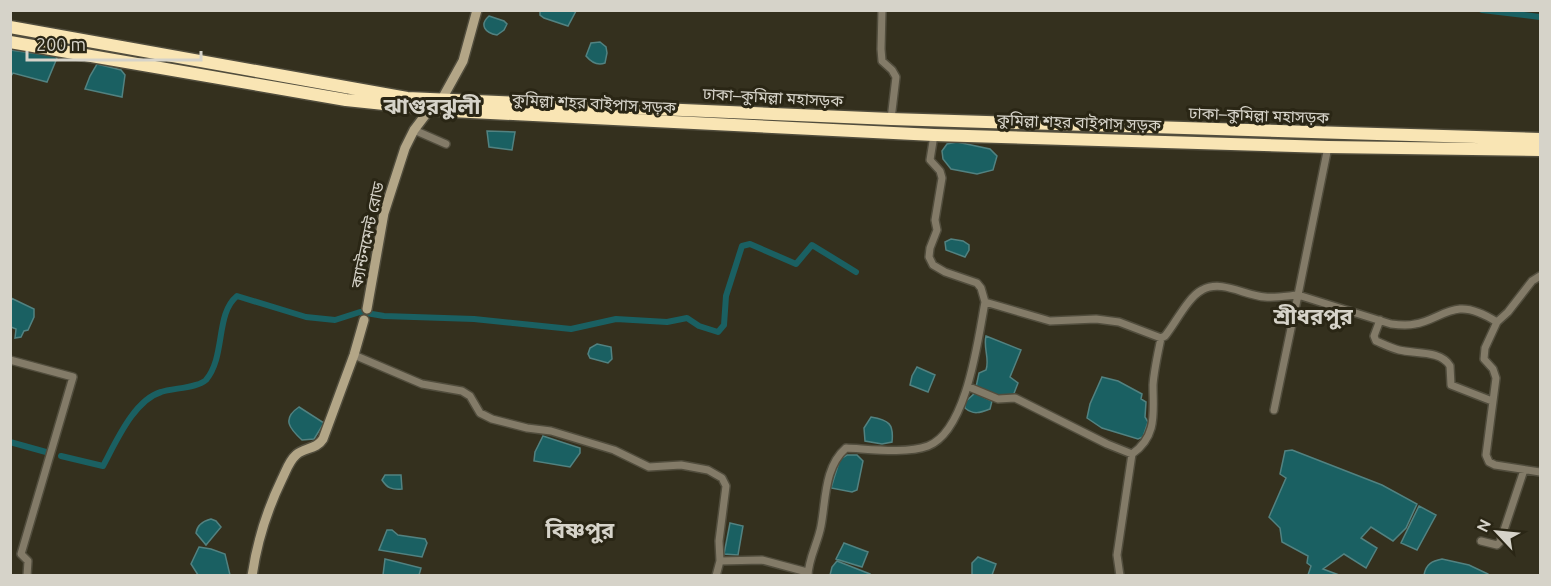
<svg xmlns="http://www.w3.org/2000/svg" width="1551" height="586" font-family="Ubuntu,'Noto Sans Bengali',sans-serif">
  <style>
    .water { fill: #1a6062; stroke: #528281; stroke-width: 1.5 }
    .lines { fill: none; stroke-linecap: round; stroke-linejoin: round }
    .canal { stroke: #1a6062; stroke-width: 6 }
    .street-casing { stroke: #514d3d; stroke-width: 10 }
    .secondary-casing { stroke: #514d3d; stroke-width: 12 }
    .highway-casing { stroke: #514d3d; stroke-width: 15 }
    .street { stroke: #837b68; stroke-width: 7 }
    .secondary { stroke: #b3a687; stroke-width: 9 }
    .highway { stroke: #f9e5b4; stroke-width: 12 }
    .labels { text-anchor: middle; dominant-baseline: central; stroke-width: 6; stroke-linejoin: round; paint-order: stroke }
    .street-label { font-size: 16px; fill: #d6d3c9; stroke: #2a2615 }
    .district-label { font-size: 22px; font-weight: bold; fill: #d6d3c9; stroke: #2a2615 }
  </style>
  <rect width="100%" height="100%" fill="#34301e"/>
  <path class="water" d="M540 11V10L576 11 568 26 544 18 540 15Z
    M489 16 504 21 507 24 504 30 497 35C485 33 479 25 489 16Z
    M600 42 606 47 607 53 605 63C597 66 591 62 586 56L591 43Z
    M10 50 55 56 57 58 47 82 13 73 11 76Z
    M97 64 121 70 125 75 122 97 85 89 90 76Z
    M487 131 515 132 512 150 489 147Z
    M957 142 990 149 997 156 993 170 977 174 951 169 943 159 942 151 947 144Z
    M951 239 963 241 969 245V250L965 257 946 250 945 242Z
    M11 298 34 309V317L28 330 24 331 21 337 15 338 16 329 11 327Z
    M986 336 1021 350 1010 377 1018 383 1013 396 992 395 976 387 979 373 986 370C990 359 983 348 986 336Z
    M597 344 611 347 612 359 608 363 590 358 588 354 590 348Z
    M917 367 935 375 928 392 910 385 912 376Z
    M1102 377 1118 381 1142 394 1141 399 1146 402 1145 417 1148 422 1143 437 1138 439 1102 428 1087 418 1090 404Z
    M975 393 992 401 990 409C980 413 973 415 965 408V402Z
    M299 407 324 423 314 439 302 440C290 429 281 419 299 407Z
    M871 417C889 420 894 424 892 442L882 444 865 441 864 428Z
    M543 436 580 448V453L570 467 534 461 535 452Z
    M1292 450 1382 485 1417 504 1406 528 1393 541 1371 527 1361 538 1377 548 1366 568 1344 554 1323 569 1339 575H1308L1311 566 1307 563 1308 556 1282 542 1280 528 1269 517 1286 478 1280 474 1285 451Z
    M847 455H857L863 461 857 490 852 492 831 488 840 459Z
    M385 475H401L402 489C392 490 387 488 382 480Z
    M1419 506 1436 515 1417 550 1401 543Z
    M211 519 216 521 221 527 206 545 196 533C197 526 203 521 211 519Z
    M730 523 743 526 738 555 724 554Z
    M387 530H392L398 535 425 539 427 543 422 557 379 550Z
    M844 543 868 552 862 567 836 559Z
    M199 547 211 549 225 554 230 575H198L191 564Z
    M978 557 996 564 992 575H972V563Z
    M385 559 421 568 419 575H383Z
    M1442 559 1469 565 1488 574V576L1424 575C1426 564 1432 561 1442 559Z
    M837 561 870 574 871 575H830L832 567Z"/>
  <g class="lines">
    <path class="canal" d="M1482 10 1540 17
      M10 442 46 452
      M61 456 103 466C116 442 134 400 161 392 172 388 198 388 206 380 226 356 215 314 237 296L306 317 335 320 360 312 384 316 474 319 571 329 616 319 667 322 687 318 699 326 718 332 724 325 726 296 742 246 750 244 796 264 812 245 856 272"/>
    <g class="street-casing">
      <path id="street" d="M882 10 881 49 882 61 892 70 896 77 891 119
        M414 130 446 144
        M1328 147 1298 295 1391 324C1399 325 1407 326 1415 324 1431 322 1444 310 1460 309 1473 308 1486 315 1497 322
        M1540 276 1532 281 1508 312 1497 322 1485 348 1484 359 1493 369 1496 378 1486 455 1489 462 1495 465 1540 472
        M985 302 1050 321 1096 319 1119 322 1161 338 1165 336C1175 324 1188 297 1202 290 1222 279 1245 296 1265 297 1276 298 1287 296 1298 295L1274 410
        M1380 320 1374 336 1376 341C1383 344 1391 348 1399 350 1415 354 1441 350 1450 366L1451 385 1492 401
        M354 355 422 384 462 391 470 396 480 413 492 419 527 428 551 431 614 450 649 467 681 465 708 470 722 478 726 486 719 541 720 561 716 576
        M10 360 73 377 21 554 28 561 27 576
        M969 387 998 399 1015 398 1107 444 1132 454
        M1481 541 1497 545 1500 542 1524 470
        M720 561 762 560 807 572
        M808 576C808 559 818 543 821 526 826 500 824 467 846 448 869 449 906 454 928 446 967 431 978 339 985 302L981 288 977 283 945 272 933 265 929 257 930 248 937 230 935 220 942 178 940 171 930 160 934 135
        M1120 576 1117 555 1132 454C1158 436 1153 412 1153 385 1154 370 1158 353 1161 338"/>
    </g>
    <g class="secondary-casing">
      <path id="secondary" d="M367 309 384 213 405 148 414 130 430 109 442 99 463 61 477 10
        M252 576C257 541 267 510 282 479 286 471 289 461 296 455 304 447 316 450 323 439L354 355 364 320"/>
    </g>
    <g class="highway-casing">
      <path id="highway" d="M10 27 407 98 891 119 1540 139
        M10 42 346 100 451 111 934 135 1328 147 1540 150"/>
    </g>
    <use href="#street" class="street"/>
    <use href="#secondary" class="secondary"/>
    <use href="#highway" class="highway"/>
  </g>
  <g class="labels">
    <g class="street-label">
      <text transform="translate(773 97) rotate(3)">ঢাকা–কুমিল্লা মহাসড়ক</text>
      <text transform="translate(594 103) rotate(3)">কুমিল্লা শহর বাইপাস সড়ক</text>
      <text transform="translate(1259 115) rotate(2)">ঢাকা–কুমিল্লা মহাসড়ক</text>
      <text transform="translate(1079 122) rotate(2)">কুমিল্লা শহর বাইপাস সড়ক</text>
      <text transform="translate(367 235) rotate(-78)">ক্যান্টনমেন্ট রোড</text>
    </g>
    <g class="district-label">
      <text x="432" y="105">ঝাগুরঝুলী</text>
      <text x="1313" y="315">শ্রীধরপুর</text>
      <text x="580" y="529">বিষ্ণপুর</text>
    </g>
  </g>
  <rect width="1551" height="586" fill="none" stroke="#d6d3c9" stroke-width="24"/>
  <g transform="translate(1497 532) rotate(296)" stroke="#2a2615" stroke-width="4.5" paint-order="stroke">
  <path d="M0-4.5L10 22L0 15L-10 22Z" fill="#d6d3c9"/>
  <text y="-9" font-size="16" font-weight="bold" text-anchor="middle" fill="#d6d3c9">N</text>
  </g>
  <path d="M27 51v9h174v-9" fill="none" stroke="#d6d3c9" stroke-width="3"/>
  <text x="36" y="51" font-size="18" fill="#d6d3c9" stroke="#2a2615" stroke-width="4.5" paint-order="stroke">200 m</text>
</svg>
